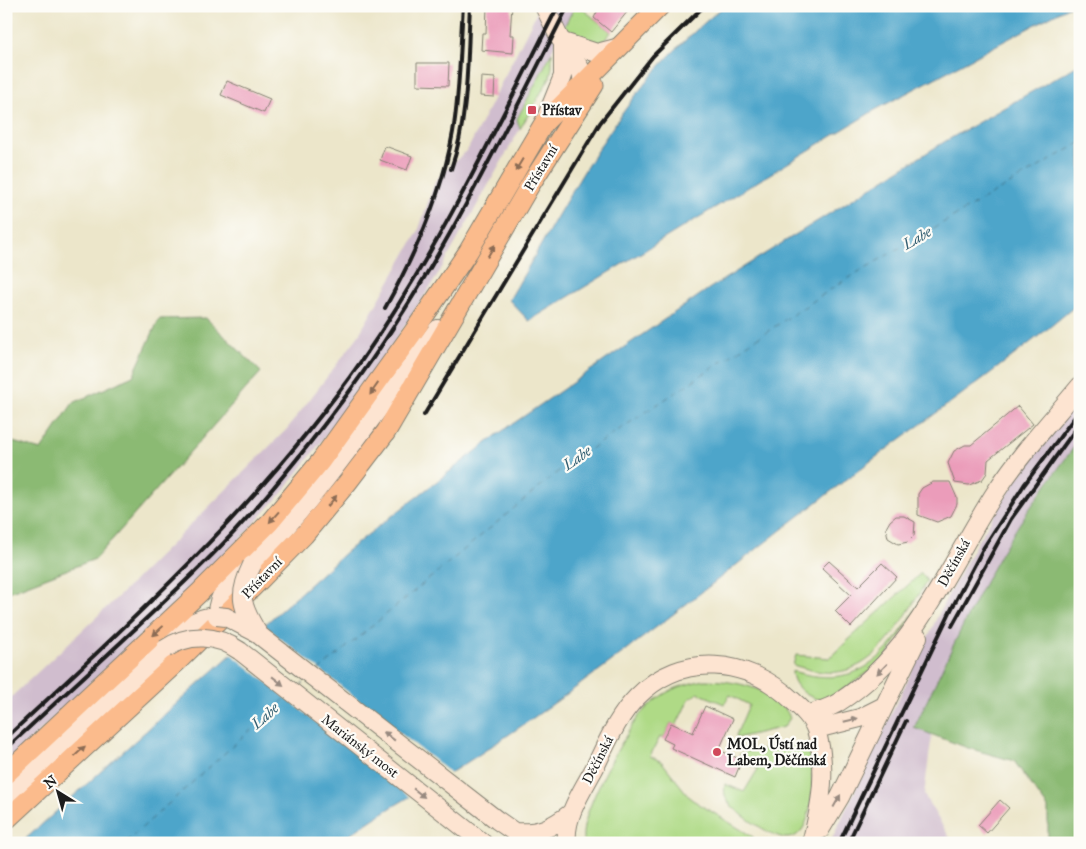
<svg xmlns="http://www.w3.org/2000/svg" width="1086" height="849" font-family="'IM FELL Great Primer',serif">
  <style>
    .industrial { fill: #d0bdce }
    .green { fill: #afda86; stroke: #667b51 }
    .forest { fill: #8bba73; stroke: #546b48 }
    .water { fill: #4ea5ca; stroke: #356073 }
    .pier { fill: #ece6ca }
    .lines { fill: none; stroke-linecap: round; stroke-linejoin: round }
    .ferry { stroke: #356073; stroke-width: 1; stroke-dasharray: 6 5; stroke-linecap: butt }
    .building { fill: #eb9cba }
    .secondary-casing { stroke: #848173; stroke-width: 20 }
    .primary-casing { stroke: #848173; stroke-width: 21 }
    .secondary { stroke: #fde4d1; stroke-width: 18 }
    .primary { stroke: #fbbb8c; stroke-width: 19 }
    .rail { stroke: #1c1c1c; stroke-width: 4 }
    .secondary-bridge-casing { stroke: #848173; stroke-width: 20; stroke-linecap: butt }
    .secondary-bridge { stroke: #fde4d1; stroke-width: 18 }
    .oneway { fill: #8c6c54 }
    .oneway2 { fill: #988a80 }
    .poi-dot { fill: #d1495b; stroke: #fdfcf7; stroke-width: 2 }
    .labels { text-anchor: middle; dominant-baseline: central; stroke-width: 4.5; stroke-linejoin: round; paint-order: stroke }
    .poi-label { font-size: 14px; font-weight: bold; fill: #1c1c1c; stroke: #fdfcf7; text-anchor: start }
    .street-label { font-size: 14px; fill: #1c1c1c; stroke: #fdfcf7 }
    .water-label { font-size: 15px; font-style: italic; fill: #356073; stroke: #fdfcf7 }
  </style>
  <rect width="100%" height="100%" fill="#fdfcf7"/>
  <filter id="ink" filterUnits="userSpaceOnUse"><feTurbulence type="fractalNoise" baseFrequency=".02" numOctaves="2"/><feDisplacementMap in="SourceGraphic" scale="10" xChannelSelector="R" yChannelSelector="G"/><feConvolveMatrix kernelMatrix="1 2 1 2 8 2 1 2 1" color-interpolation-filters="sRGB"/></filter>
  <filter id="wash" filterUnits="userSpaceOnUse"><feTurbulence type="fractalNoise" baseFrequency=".0096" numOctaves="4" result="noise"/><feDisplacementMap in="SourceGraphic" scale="20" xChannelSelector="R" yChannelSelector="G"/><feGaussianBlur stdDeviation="1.12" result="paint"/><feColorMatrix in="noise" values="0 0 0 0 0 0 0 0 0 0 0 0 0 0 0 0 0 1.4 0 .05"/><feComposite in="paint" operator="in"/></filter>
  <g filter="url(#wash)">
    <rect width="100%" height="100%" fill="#ece6ca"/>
    <path class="industrial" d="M540 6H575L517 118 520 129 436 278 377 369 283 492 221 560 6 763V702L123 592 287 429 357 338 418 232 435 181 468 149Z
      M1080 395V439L1039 494 1000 555 968 616 914 728 932 734 924 795 953 843H830L944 603 977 542 1017 479Z"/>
    <path class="green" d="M575 6H579L611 32 602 43C588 47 573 37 564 27Z
      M552 52V67L550 77 520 129 517 119Z
      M921 573 927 581C903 618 876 678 823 672 813 671 803 668 793 665L796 655 829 658Z
      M929 588V592L881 664 827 700C811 701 792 688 792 671 870 694 893 645 929 588Z
      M704 680C731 680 779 688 790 718L784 727 737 738 736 735 749 705 730 695 724 704 698 693 689 699 676 726 671 723 663 739 660 737 650 756 662 762 691 799 753 837 756 843H584C575 821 622 740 636 720 641 712 650 705 657 699 671 688 687 684 704 680Z
      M793 745 808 752C815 770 816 837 788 838 774 839 738 814 729 803 724 797 724 791 725 784L744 792 758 769 746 763 748 759 739 755 743 752Z"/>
    <path class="forest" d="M206 318 261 372 95 559 6 593V440L41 450 73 403 133 376 159 319Z
      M1080 439V843H1048V808L1014 761 968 748 914 728C942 670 968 611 1000 555 1024 514 1052 477 1080 439Z"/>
    <path class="water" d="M724 6H1070L875 110 529 321 509 300C554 224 595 143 652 75 673 50 699 27 724 6Z
      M1080 64V302C1002 369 915 426 834 489 718 578 605 672 483 752 436 784 384 808 339 843H21L348 550 498 434 710 288 944 142Z"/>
    <path class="pier" d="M262 624 271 631 452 774 411 798 230 653 243 641 245 642Z"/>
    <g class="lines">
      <path class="ferry" d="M318 671 566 465 848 278 1080 143
        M299 687 305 681
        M125 843 286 698"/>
    </g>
    <g id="blocks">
      <path class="building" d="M487 6H512L510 35H514L513 53 481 50 482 33H486Z
        M600 6H632L611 32 594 18Z
        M417 63H449L448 86 417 85Z
        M481 77 495 78 494 97 480 96Z
        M227 81 270 99 264 113 221 95Z
        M385 146 412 156 407 170 380 160Z
        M1018 406 1033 424 988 460 987 473 982 480 969 485 955 483 948 463 954 451 965 445H971Z
        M933 482H950L957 498V504L951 516 937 522 918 515V494L922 488Z
        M896 516H904L915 522 914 536 908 542 898 544 888 538 886 528 890 521Z
        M829 561 858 587 882 563 897 577 851 627 835 611 851 595 822 568Z
        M705 706 733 719 719 750 742 760 735 777 671 748 673 744 663 739 671 723 693 733Z
        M1000 800 1009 808 987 833 978 825Z"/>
    </g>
  </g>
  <g filter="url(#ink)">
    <use href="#blocks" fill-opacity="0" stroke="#848173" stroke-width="1"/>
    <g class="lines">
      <g class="secondary-casing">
        <path id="secondary" d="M544 6 559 37 580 68 583 82 580 96
          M563 42 597 53 620 47
          M544 123 563 76V42
          M259 635 497 820 530 843
          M240 651 483 843
          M808 715C818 711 830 708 839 702 917 652 948 565 997 490 1021 453 1052 420 1080 386
          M816 729 860 718 884 706
          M6 797 165 649C180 631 192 617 217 616 216 586 244 573 262 554 327 484 380 405 438 329
          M820 830 840 797 918 637
          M514 832C539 834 551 828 571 813
          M567 843C564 817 582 791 594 769 606 745 617 717 637 697 682 651 748 658 793 701 802 709 812 718 816 730 828 768 821 806 811 843"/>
      </g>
      <g class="primary-casing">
        <path id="primary" d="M6 774 199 593 270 522 320 462 414 331 468 252 544 123 660 6
          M6 820 178 661 256 584 304 535 347 483 386 432 530 185 594 85"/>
      </g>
      <use href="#secondary" class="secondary"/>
      <use href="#primary" class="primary"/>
      <path class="rail" d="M451 169C469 118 467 60 470 6
        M385 308C416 253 442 195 453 132 460 91 460 48 463 6
        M424 415 600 123 653 56 704 6
        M952 626 1011 519 1080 423
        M6 738C133 619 262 503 362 360 439 249 497 126 558 6
        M6 749C75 684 146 621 212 555 262 505 307 448 349 392 437 272 501 138 568 6
        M839 843 952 608 984 547 1024 485 1080 410
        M848 843 906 721"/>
      <g class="secondary-bridge-casing">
        <path id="secondary-bridge" d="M252 565C237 596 241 606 259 635
          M217 616 226 617 259 634
          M165 649C189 633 216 634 240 651"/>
      </g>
      <use href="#secondary-bridge" class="secondary-bridge"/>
    </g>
    <defs><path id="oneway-solid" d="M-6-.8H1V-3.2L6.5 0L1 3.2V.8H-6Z" transform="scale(1.25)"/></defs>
    <g class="oneway">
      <use href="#oneway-solid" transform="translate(519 165) rotate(121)"/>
      <use href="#oneway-solid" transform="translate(491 251) rotate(-59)"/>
      <use href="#oneway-solid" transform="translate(374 389) rotate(125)"/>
      <use href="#oneway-solid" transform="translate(332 501) rotate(-50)"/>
      <use href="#oneway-solid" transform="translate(274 517) rotate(131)"/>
      <use href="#oneway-solid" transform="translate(158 631) rotate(137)"/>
      <use href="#oneway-solid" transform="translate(80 751) rotate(-43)"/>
    </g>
    <g class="oneway2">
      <use href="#oneway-solid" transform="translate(882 669) rotate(135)"/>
      <use href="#oneway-solid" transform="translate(278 681) rotate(38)"/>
      <use href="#oneway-solid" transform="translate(851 720) rotate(-14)"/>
      <use href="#oneway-solid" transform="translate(389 736) rotate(-142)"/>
      <use href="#oneway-solid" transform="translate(419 793) rotate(38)"/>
      <use href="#oneway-solid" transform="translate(837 801) rotate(-61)"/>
    </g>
  </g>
  <g class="poi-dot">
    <rect x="527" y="105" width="10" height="10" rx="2.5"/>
    <circle cx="717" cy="752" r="5"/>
  </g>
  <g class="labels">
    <g class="poi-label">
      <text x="542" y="110">Přístav</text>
      <text x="727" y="744">MOL, Ústí nad<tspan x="727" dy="16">Labem, Děčínská</tspan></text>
    </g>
    <g class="street-label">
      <text transform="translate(541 168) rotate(-59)">Přístavní</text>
      <text transform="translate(954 563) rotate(-61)">Děčínská</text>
      <text transform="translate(262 578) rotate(-46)">Přístavní</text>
      <text transform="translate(360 746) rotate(38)">Mariánský most</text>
      <text transform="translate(598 760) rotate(-63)">Děčínská</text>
    </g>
    <g class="water-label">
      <text transform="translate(917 238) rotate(-30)">Labe</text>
      <text transform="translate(577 458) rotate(-35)">Labe</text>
      <text transform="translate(265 716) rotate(-42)">Labe</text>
    </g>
  </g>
  <rect width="1086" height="849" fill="none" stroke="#fdfcf7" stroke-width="25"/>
  <g transform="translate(58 792) rotate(323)" stroke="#fdfcf7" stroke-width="4" paint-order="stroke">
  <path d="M0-4L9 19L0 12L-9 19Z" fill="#1c1c1c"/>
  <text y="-8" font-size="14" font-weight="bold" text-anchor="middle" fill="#1c1c1c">N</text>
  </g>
</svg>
